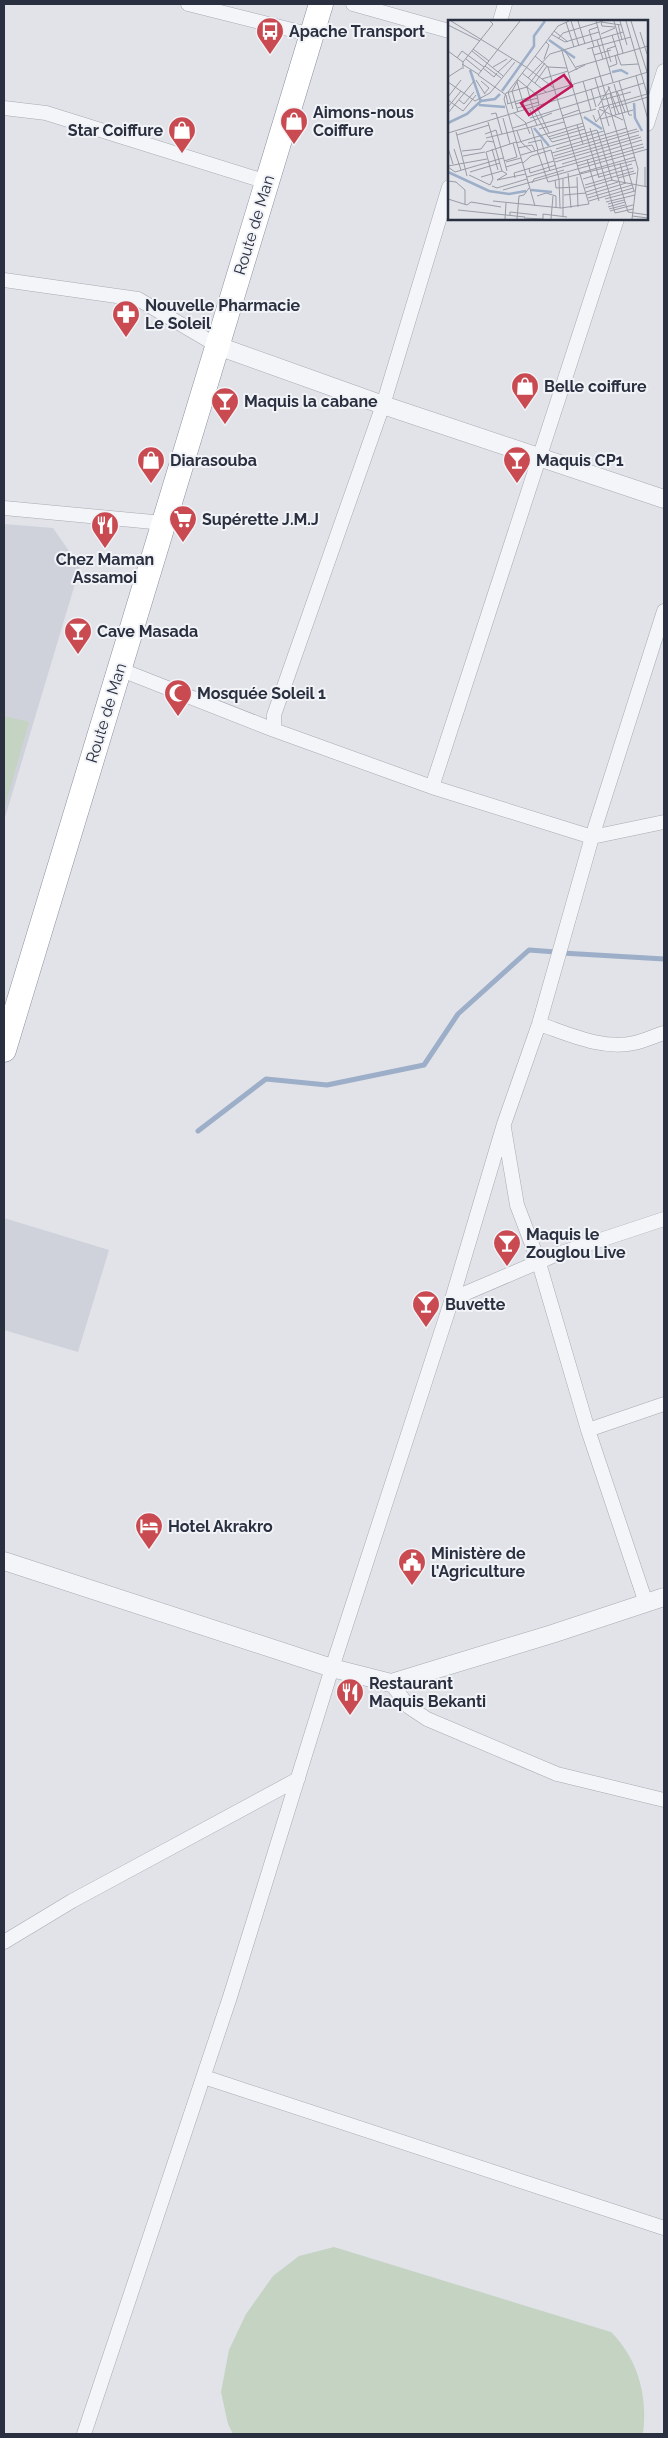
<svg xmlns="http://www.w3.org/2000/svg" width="668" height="2438" font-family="Raleway,sans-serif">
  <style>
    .built { fill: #cfd2db }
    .green { fill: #c5d3c2 }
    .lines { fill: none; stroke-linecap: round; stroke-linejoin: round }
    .stream { stroke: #9daec8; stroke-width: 5 }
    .minor-casing { stroke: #a6aab3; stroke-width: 15 }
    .tertiary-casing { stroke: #a6aab3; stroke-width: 19 }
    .trunk-casing { stroke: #898f9f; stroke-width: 25 }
    .minor { stroke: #f4f5f8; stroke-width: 14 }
    .tertiary { stroke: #f4f5f8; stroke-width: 18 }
    .trunk { stroke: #fff; stroke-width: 24 }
    .labels { text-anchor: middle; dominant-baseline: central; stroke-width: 4; stroke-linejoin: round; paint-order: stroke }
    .poi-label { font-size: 16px; font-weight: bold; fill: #2a3040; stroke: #f1f3f7; text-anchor: start }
    .street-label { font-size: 16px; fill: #2a3040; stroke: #f1f3f7 }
    .inset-river { fill: none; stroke: #9daec8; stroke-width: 2.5 }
    .inset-road { fill: none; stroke: #989ba5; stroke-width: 1 }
    .view { fill: #c2185b; fill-opacity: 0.15; stroke: #c2185b; stroke-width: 2.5 }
    .inset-edge { fill: none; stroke: #2a3040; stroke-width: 2.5 }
  </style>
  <rect width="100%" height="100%" fill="#e1e3e9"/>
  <path class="built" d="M4 524 53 528 80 567 4 821Z
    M4 1218 109 1250 78 1352 4 1330Z"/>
  <path class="green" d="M4 716 29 722 4 810Z
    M334 2247 611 2332C638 2359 648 2396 643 2434H233L228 2424 221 2392 229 2350 246 2314 273 2276 299 2256Z"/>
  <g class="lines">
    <path class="stream" d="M562 953 664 959
      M198 1131 266 1079 327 1085 424 1065 458 1014 529 950 556 952"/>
    <g class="minor-casing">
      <path id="minor" d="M188 4 312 35
        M353 4 449 31
        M500 21 505 4
        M4 108 46 113 267 182
        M647 124 664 71
        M4 280 138 299 218 346
        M4 508 164 523
        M119 669 274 730 432 787 592 837 664 822
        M274 730V715L383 405 449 187
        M432 787 617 219
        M539 1024C569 1034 602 1050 634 1043 644 1041 654 1036 664 1033
        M504 1128 517 1205 539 1263 588 1430 646 1603
        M452 1299 555 1255 664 1219
        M588 1430 664 1404
        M391 1683 409 1707 427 1719 557 1774 664 1800
        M4 1942 72 1901 298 1779
        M204 2077 664 2228
        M84 2434 230 1997 332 1668 452 1299 504 1124 539 1024 592 837 664 611"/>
    </g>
    <g class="tertiary-casing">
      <path id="tertiary" d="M218 346 383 405 664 499
        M4 1561 332 1668 391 1683 552 1634 664 1597"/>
    </g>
    <g class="trunk-casing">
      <path id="trunk" d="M4 1050 321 4"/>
    </g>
    <use href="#minor" class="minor"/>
    <use href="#tertiary" class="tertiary"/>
    <use href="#trunk" class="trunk"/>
  </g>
  <defs>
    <g id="bus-pin" transform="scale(1.4375)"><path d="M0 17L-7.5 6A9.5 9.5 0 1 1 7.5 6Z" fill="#c94b51" stroke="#f1f3f7"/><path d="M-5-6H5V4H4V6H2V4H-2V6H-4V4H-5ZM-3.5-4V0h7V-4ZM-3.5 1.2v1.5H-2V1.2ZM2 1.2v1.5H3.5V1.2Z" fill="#fff"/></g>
    <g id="shop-pin" transform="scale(1.4375)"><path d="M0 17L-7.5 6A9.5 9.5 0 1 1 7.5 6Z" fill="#c94b51" stroke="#f1f3f7"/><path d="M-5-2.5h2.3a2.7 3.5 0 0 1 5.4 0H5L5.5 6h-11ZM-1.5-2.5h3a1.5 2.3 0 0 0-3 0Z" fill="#fff"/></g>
    <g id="pharmacy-pin" transform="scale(1.4375)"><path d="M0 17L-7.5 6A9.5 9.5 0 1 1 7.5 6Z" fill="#c94b51" stroke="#f1f3f7"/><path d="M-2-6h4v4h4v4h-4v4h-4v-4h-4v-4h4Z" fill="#fff"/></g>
    <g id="bar-pin" transform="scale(1.4375)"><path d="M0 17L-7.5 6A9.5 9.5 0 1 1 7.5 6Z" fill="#c94b51" stroke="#f1f3f7"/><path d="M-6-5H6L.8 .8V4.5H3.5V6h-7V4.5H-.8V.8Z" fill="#fff"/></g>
    <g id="supermarket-pin" transform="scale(1.4375)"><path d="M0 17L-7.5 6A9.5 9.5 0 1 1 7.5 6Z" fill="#c94b51" stroke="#f1f3f7"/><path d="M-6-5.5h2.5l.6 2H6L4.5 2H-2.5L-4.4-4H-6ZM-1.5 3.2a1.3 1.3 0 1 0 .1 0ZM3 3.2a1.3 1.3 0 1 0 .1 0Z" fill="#fff"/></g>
    <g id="restaurant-pin" transform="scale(1.4375)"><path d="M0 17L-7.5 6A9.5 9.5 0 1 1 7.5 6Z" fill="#c94b51" stroke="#f1f3f7"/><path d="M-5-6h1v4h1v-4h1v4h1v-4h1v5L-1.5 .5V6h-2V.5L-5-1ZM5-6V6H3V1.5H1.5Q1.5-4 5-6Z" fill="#fff"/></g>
    <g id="mosque-pin" transform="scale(1.4375)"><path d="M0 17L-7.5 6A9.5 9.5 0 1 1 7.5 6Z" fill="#c94b51" stroke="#f1f3f7"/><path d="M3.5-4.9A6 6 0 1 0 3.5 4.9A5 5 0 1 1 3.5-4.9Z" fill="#fff"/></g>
    <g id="hotel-pin" transform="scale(1.4375)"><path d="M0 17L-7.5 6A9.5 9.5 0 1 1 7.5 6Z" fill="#c94b51" stroke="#f1f3f7"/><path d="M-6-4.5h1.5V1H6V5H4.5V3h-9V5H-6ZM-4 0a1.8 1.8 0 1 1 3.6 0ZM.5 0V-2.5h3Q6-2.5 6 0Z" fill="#fff"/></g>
    <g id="civic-pin" transform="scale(1.4375)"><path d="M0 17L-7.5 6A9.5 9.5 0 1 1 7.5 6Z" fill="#c94b51" stroke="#f1f3f7"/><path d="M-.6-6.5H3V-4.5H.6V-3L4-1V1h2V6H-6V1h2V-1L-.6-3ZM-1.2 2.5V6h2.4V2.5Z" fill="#fff"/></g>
  </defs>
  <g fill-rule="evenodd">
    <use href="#bus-pin" x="270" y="31"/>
    <use href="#shop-pin" x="294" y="121"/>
    <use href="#shop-pin" x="182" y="130"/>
    <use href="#pharmacy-pin" x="126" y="314"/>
    <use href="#shop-pin" x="525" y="386"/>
    <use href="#bar-pin" x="225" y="401"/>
    <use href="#shop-pin" x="151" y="460"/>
    <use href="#bar-pin" x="517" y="460"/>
    <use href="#supermarket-pin" x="183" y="519"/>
    <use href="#restaurant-pin" x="105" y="525"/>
    <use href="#bar-pin" x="78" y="631"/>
    <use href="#mosque-pin" x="178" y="693"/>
    <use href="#bar-pin" x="507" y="1243"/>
    <use href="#bar-pin" x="426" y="1304"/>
    <use href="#hotel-pin" x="149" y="1526"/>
    <use href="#civic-pin" x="412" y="1562"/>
    <use href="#restaurant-pin" x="350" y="1692"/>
  </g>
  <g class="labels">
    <g class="poi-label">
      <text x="289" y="31">Apache Transport</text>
      <text x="313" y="112">Aimons-nous<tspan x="313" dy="18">Coiffure</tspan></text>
      <text x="163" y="130" text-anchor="end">Star Coiffure</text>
      <text x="145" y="305">Nouvelle Pharmacie<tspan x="145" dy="18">Le Soleil</tspan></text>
      <text x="544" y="386">Belle coiffure</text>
      <text x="244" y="401">Maquis la cabane</text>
      <text x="170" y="460">Diarasouba</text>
      <text x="536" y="460">Maquis CP1</text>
      <text x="202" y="519">Supérette J.M.J</text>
      <text x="105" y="559" text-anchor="middle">Chez Maman<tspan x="105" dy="18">Assamoi</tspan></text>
      <text x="97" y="631">Cave Masada</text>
      <text x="197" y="693">Mosquée Soleil 1</text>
      <text x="526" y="1234">Maquis le<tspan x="526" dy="18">Zouglou Live</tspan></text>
      <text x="445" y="1304">Buvette</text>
      <text x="168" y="1526">Hotel Akrakro</text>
      <text x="431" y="1553">Ministère de<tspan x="431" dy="18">l'Agriculture</tspan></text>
      <text x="369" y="1683">Restaurant<tspan x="369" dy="18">Maquis Bekanti</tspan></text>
    </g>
    <g class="street-label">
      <text transform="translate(254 225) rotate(-73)">Route de Man</text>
      <text transform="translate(106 713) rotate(-73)">Route de Man</text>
    </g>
  </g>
  <g transform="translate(448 20)">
    <rect width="200" height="200" fill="#e1e3e9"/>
    <path class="inset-river" d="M101 20 127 38M22 50 33 82M164 52 173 50 180 54M54 71 86 26V16L97 1M186 83 187 98 194 111M31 85 57 87M136 97 154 109M0 103 19 94 33 81 47 79 52 74M86 108 101 126M0 152 41 171 61 174 78 171M83 170 104 172"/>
    <path class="inset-road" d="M3 1 78 47 106 68 141 184 113 188 45 181M123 1 131 26M130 1 137 24M148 1 165 62M166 1 175 33M172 1 179 25M178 1 200 77M183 1 199 52M118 2 126 27M153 2 173 5M153 2 154 6 167 7M170 4 174 20M0 5 32 21M106 11 120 22M192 12 199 34M103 14 117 22 151 12M153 14 167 8M164 15 170 34M110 19 115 13 155 1M149 20 155 39M146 27 141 10 150 7M144 28 186 171M25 29 41 41M139 29 183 17M0 31 15 42M24 31 55 56M114 31 151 158M117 31 129 50M169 34 173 45 190 44M146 35 163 30M87 36 100 47 106 68M9 38 14 31 36 47M18 39 33 51M96 39 101 25 98 22M163 42 159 29 168 26M97 43 79 67 85 89 99 115 104 122 149 110 164 160 137 168M14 44 30 54M37 46 53 58M45 47 59 39M100 47 119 48M128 47 200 26M161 47 169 44 167 35M35 48 46 57 49 53M15 49V42L45 4 42 1M50 52 64 39M74 53 98 72M120 53 137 45M188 56 200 100M0 57 14 48M80 58 102 34 175 12M147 58 161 106M69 59 89 75 91 85M94 59 120 51M28 60 37 74M33 61 41 68 36 74M135 61 143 90M171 61 181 95H184M0 62 27 81 42 73 67 42M69 62 77 89M87 63 99 46M166 64 190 149 184 199M160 66 171 94M79 67 58 73 56 79 87 186M143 69 148 87M169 71 177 92M60 72 110 6 121 1M60 72 65 89M162 73 168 95M0 77 13 60M0 80 15 91 28 75M11 80 16 84 26 72M154 80 183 72M59 84 163 53M60 84 58 75 30 55 72 1M67 84 90 78M150 86 162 67M0 87 13 71M89 87 101 113M69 88 91 82M151 88 199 74M163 88 200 77M151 89 175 100M82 90 89 105M150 90 180 192 200 195M70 92 64 71 70 60M0 93 26 61M66 93 78 103M43 94 48 93 54 114M145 95 148 102 161 86M114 96 131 90M55 98 62 124M82 98 196 63M153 99 185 90M40 102 54 151 59 154M77 104 104 93M129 105 135 124M83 107 148 89M65 108 78 104 82 114M142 108 167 193 185 189M91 109 116 102M69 111 73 122 84 132M8 112 19 156M0 113 200 52M37 114 48 110 59 151M9 115 41 105M100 117 136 106M38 118 83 107 90 130M102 119 137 109M68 123 135 103M80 123 93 120 102 151M0 128 5 144M70 128 84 125 87 131M6 129 13 150M44 129 50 150M108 129 179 108M89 130 100 162 188 140M14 131 33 129 39 121 46 122M104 133 189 109M73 135 156 111M15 136 37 132M106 136 191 111M106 139 191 115M139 139 151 181M56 141 69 137 65 123M58 142 73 138M107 142 193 117M75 143 83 136 103 130 111 159 112 188M172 143 177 163M114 144 194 120M0 146 39 139M129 146 196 127M0 147 7 152 55 138M58 147 74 142M197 147V166M81 148 82 153 108 145M22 152 52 143M120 153 123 188M132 153 187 137M59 154 49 160 78 154M21 155 42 165 45 159 38 132 68 122M33 157 54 151M79 157 195 124M129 157 130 187M151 157 185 148M67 158 66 153 106 141M170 158 188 153M135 159 184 144M158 159 186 151M107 160 108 168 129 167M163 160 200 167M0 161 8 162 17 170V184M84 163 86 159 116 150M137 165 158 159M44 166 49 168 79 159M55 170 200 129M138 172 170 162M116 175 138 173M139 175 178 163M89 176 98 173 108 176V188M140 178 184 165M0 179 19 185 23 182 53 187M157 179 187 171M141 181 185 168M158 182 187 175M160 184 176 180M160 187 177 182M161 189 177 185M10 190 77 197M162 191 185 185M62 195V192L89 195M115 196V159M184 196 200 198M76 198 95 199M57 199 58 183M69 199 71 176 76 175 81 168M95 199V194L119 197M103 199 105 176"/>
    <path class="view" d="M116 55 124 66 81 95 73 83Z"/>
    <rect width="200" height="200" class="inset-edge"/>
  </g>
  <rect width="668" height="2438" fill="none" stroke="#2a3040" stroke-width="10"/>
</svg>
